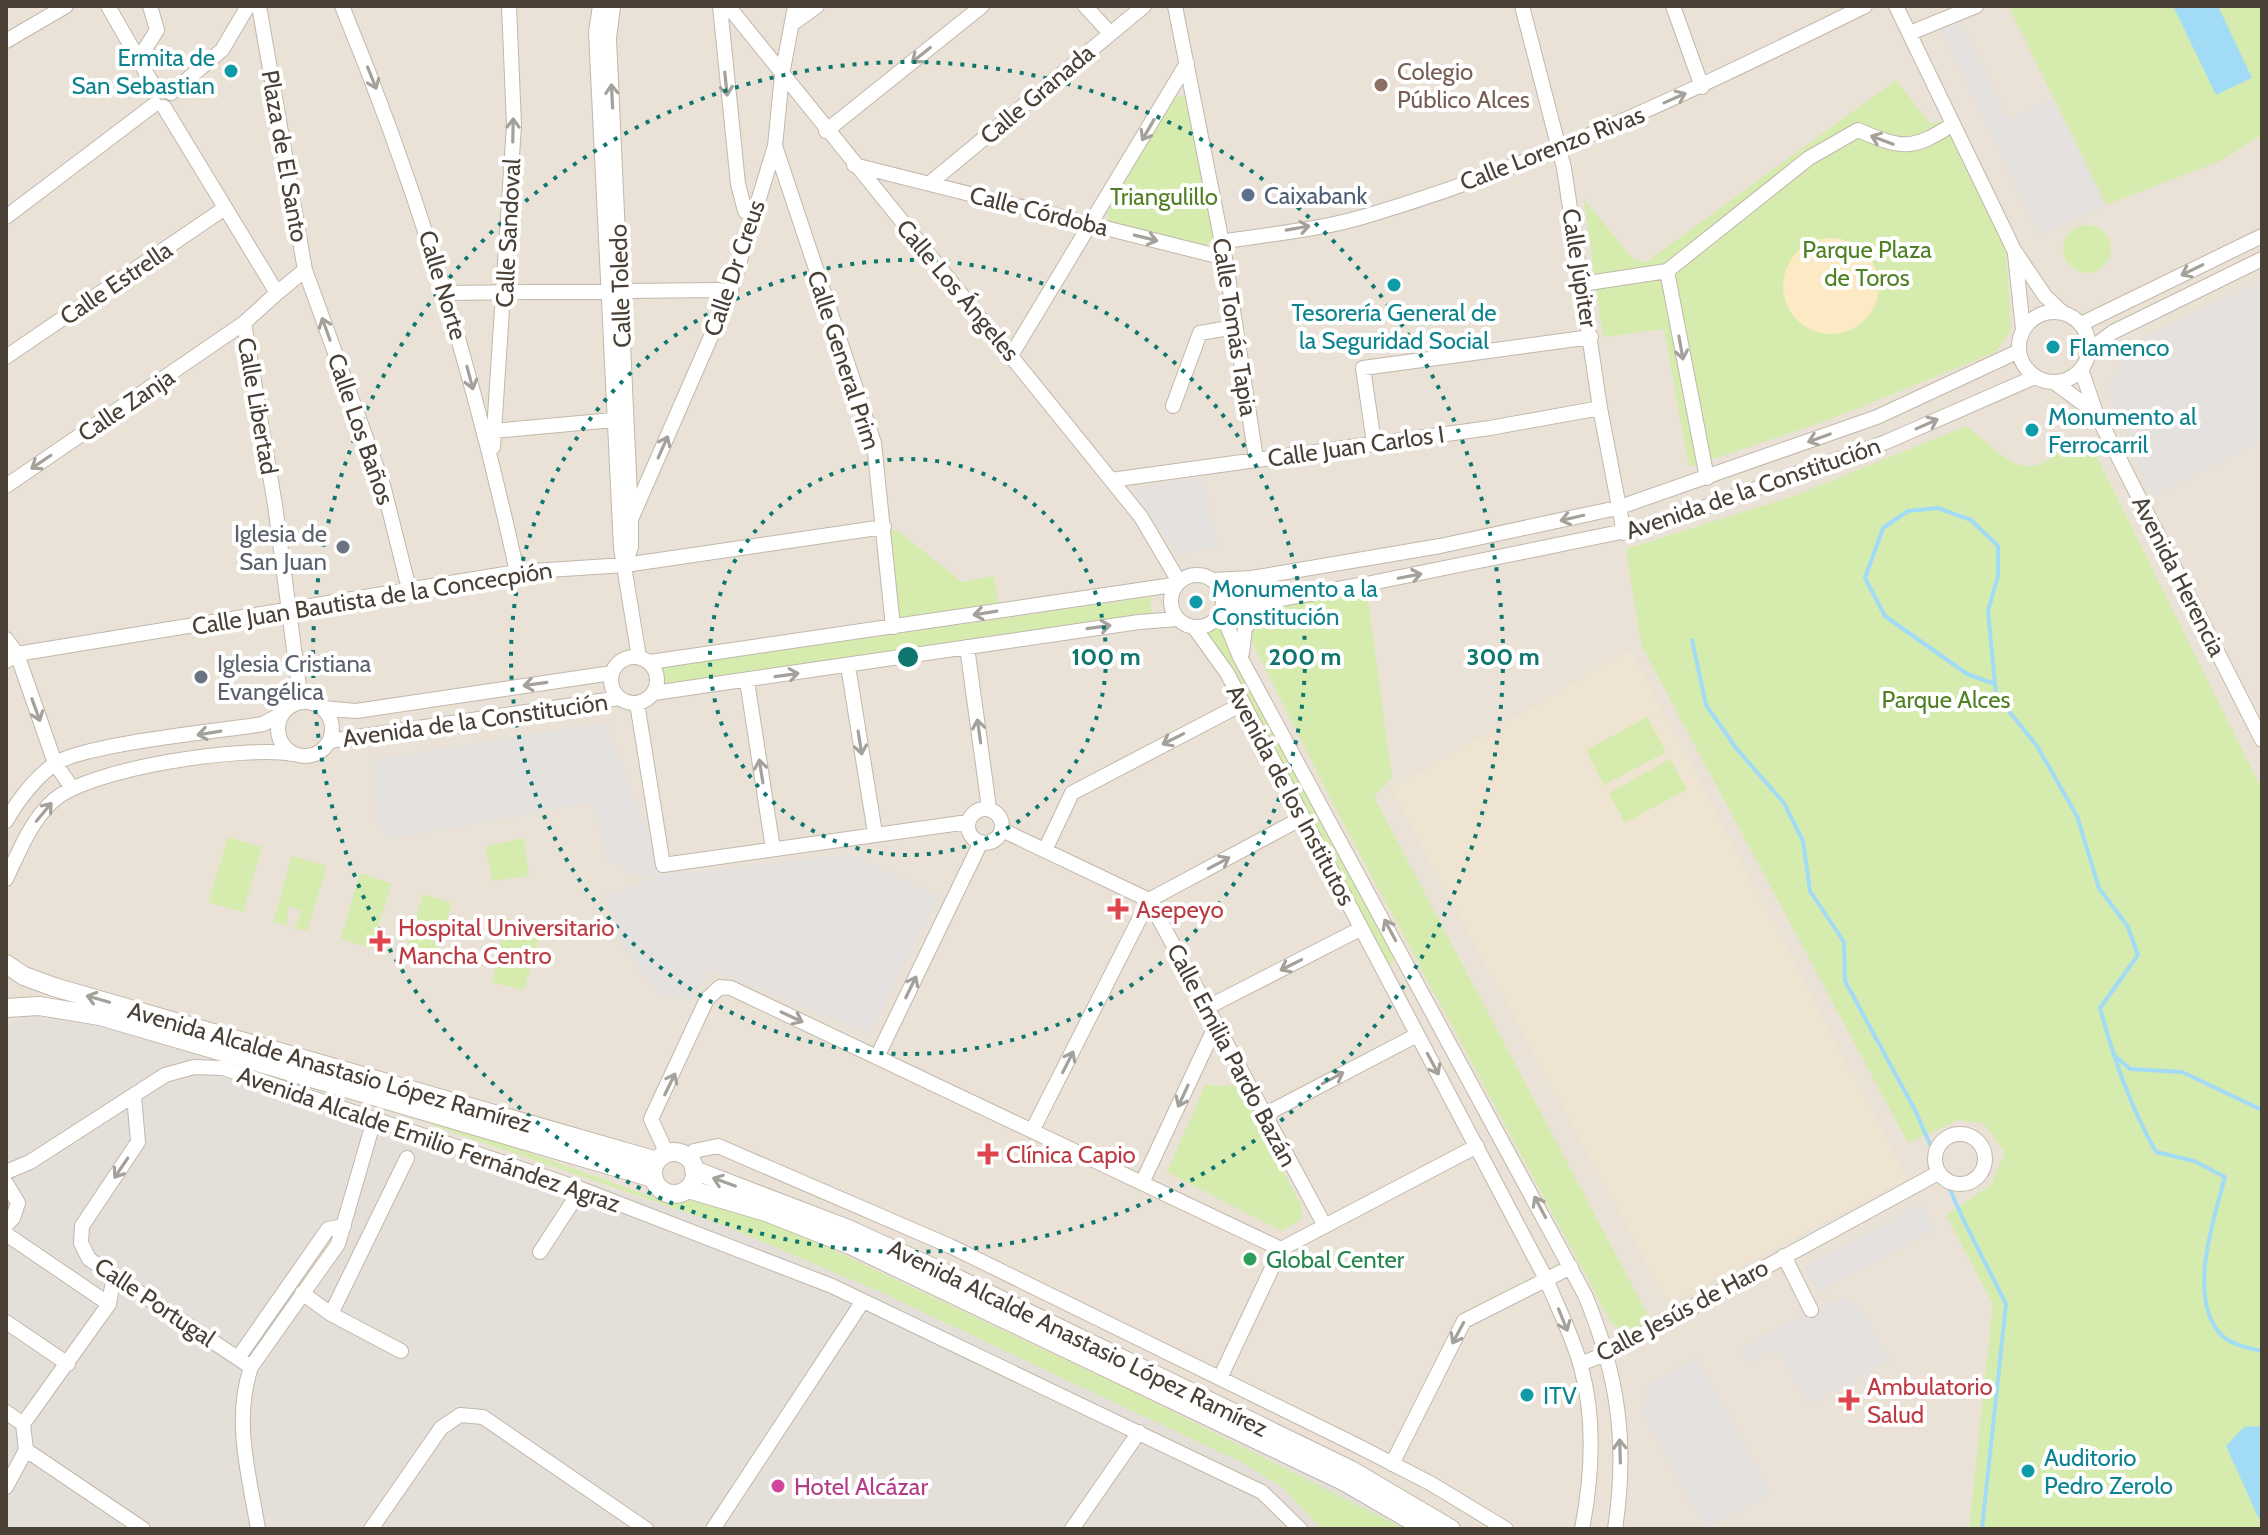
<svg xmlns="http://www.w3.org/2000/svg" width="2268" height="1535" font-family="Cabin,sans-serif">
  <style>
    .residential { fill: #eae2d6 }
    .industrial { fill: #e5dfda }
    .education { fill: #efe4d2 }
    .green { fill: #d6ecaf }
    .sand { fill: #fbeac3 }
    .parking { fill: #e4e1de }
    .water { fill: #a2dbf6 }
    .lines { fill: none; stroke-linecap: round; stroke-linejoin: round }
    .stream { stroke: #a2dbf6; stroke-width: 4 }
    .minor-casing { stroke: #c2b7aa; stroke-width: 16 }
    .tertiary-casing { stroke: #c2b7aa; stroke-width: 20 }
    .minor { stroke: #fff; stroke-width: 14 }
    .tertiary { stroke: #fff; stroke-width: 18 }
    .oneway { stroke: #a4a09a }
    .ring { fill: none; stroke: #0f766e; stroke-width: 4; stroke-dasharray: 4 8 }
    .culture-dot { fill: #0f9aa8; stroke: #fff; stroke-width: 3 }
    .education-dot { fill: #8d6e63; stroke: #fff; stroke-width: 3 }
    .service-dot { fill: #5c6f8a; stroke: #fff; stroke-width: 3 }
    .worship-dot { fill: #6b7280; stroke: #fff; stroke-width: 3 }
    .health-dot { fill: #e0444e; stroke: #fff; stroke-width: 3 }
    .leisure-dot { fill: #2e9e5b; stroke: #fff; stroke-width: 3 }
    .hotel-dot { fill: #d1479c; stroke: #fff; stroke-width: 3 }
    .labels { text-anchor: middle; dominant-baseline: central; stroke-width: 8; stroke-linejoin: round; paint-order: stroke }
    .culture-label { font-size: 24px; fill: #0d838f; stroke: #fff; text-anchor: start }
    .education-label { font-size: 24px; fill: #785e54; stroke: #fff; text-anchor: start }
    .street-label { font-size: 24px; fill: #4a4036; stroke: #fff }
    .service-label { font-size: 24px; fill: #4e5e75; stroke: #fff; text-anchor: start }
    .park-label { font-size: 24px; fill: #508125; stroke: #fff }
    .worship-label { font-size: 24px; fill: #5b616d; stroke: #fff; text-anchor: end }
    .health-label { font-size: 24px; fill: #be3a42; stroke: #fff; text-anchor: start }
    .leisure-label { font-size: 24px; fill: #27864d; stroke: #fff; text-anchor: start }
    .hotel-label { font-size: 24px; fill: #b23c85; stroke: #fff; text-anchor: start }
    .centre { fill: #0f766e; stroke: #fff; stroke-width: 4 }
    .ring-label { font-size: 24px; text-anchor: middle; font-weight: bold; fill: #0f766e; stroke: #fff; stroke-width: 8; stroke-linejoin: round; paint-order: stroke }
  </style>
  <rect width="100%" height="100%" fill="#f5f0e9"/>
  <path class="residential" d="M6 6H2262V1529H6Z"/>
  <path class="industrial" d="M25 1016 93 1024 157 1041 583 1181 794 1244 1428 1529H6V1025Z"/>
  <path class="education" d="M1631 650 1907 1178 1669 1305 1391 789Z"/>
  <path class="green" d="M2262 6V135L2218 162 2106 205 2009 7Z
    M1896 80 1930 124 1944 121 2006 249 2011 330 1996 352 1829 420 1689 467 1664 329 1603 337 1584 199 1632 258 1645 263Z
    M1175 95 1187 98 1214 237 1204 247 1110 224 1107 213Z
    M2063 249a24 24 0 1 1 48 0a24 24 0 1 1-48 0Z
    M1966 426C2017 465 2022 488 2077 437L2096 455 2262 790V1529H1969L1993 1304 1946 1215 1991 1185 2005 1153 1984 1124 1959 1120 1908 1143 1641 645 1626 549 1794 496Z
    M884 527 898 531 962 582 994 576 999 610 893 627Z
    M1366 584 1392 778 1374 797 1651 1321 1625 1332 1612 1324 1331 800 1245 628 1267 604Z
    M1151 597V614L663 685 660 668Z
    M1219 619 1404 956 1382 967 1194 627Z
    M1647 717 1666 752 1604 785 1586 750Z
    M1670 759 1687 789 1625 823 1609 793Z
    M228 837 262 847 243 912 208 902Z
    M524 838 529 876 492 881 486 846Z
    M292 856 327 866 307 931 295 928 302 911 288 906 287 925 273 922Z
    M360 873 392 884 371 948 341 939Z
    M423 894 452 903 433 965 404 957Z
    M507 918 542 928 524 990 492 982Z
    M1205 1085 1239 1086 1302 1207 1301 1220 1281 1231 1167 1172Z
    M434 1118 661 1200 681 1202 703 1199 778 1224 1123 1387 1405 1529H1321L1282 1487 1241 1462 878 1291 726 1226 432 1125Z"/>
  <path class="sand" d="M1783 286a48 48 0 1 1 96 0a48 48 0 1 1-96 0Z"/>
  <path class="parking" d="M1959 19 2008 119 2053 98 2106 205 2040 235 1939 27Z
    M2262 280V441L2152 497 2107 389 2130 344Z
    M1202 476 1218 547 1177 555 1132 489Z
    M606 722 663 875 852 854 940 896 870 1033 710 970 691 998H662L620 944 606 895 658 877 635 876 606 858 593 802 391 839 375 823 373 760Z
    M1921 1204 1935 1229 1818 1292 1805 1267Z
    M1841 1298 1861 1307 1890 1361 1808 1405 1777 1348 1747 1364 1740 1349 1811 1310Z
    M1697 1358 1772 1494 1706 1529 1642 1413 1648 1385Z"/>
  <path class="water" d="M2177 6H2218L2252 78 2216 95 2174 8Z
    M2262 1426V1519H2259L2226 1446 2244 1427Z"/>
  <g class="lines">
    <path class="stream" d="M1692 640 1706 705 1736 748 1784 803 1803 841 1810 891 1844 942 1845 981 1915 1110 1963 1219 2006 1304 1982 1529
      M1995 684 1967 674 1885 616 1865 578 1883 528 1908 511 1938 508 1971 520 1998 546V576L1988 611 1996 695 2037 746 2077 816 2099 888 2128 927 2138 955 2100 1008C2114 1059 2130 1106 2156 1152L2194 1161 2225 1177C2214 1218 2189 1291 2217 1330 2227 1344 2247 1348 2262 1351
      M2113 1054 2130 1069 2182 1072 2262 1110"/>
    <g class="minor-casing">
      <path id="minor" d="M108 6 156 90
        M259 6 305 270 277 293
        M342 6C419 193 474 375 517 572
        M600 6 596 32 621 548 639 657
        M613 6 609 39 631 518V547L625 564
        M720 6 738 184 745 211 753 218
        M728 6 1141 517 1178 580
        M1085 6 1110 33
        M1175 6 1225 258 1256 459
        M1522 6 1564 168 1600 408 1624 533
        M1673 6 1702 87
        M1896 6 2014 250 2045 296 2062 312
        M792 24 817 6
        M1910 33 1976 6
        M6 41 66 6
        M140 57 157 30 150 6
        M171 93 222 50 248 6
        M164 107 277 293 244 323 275 505 301 702
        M826 131 982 6
        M775 146 874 443 893 627
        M854 165 1225 258
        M930 183 1144 6
        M6 217 155 104
        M1221 242C1269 234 1320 230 1366 216 1540 165 1703 86 1865 6
        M2015 254 2023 329
        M305 270 383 485 409 589
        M1667 271 1707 478
        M1582 284 1667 271 1809 158 1858 130C1902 149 1912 151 1953 124
        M447 293 719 290 730 293
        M2019 347a35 35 0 1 1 70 0a35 35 0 1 1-70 0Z
        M2081 324 2262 236
        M2089 350 2113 332 2262 259
        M1012 354 1187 63
        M6 357 225 208
        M2081 369 2096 413 2262 740
        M2054 382 2096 413
        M1173 406 1200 333 1235 327
        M493 431 613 420
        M1374 443 1363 368 1591 337
        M493 447 514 125 509 6
        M1111 480 1490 428 1600 408
        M6 486 244 323
        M632 517 730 293 775 146 782 75 795 6
        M1171 601a26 26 0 1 1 52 0a26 26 0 1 1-52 0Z
        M1213 580 1252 578 1440 546 1617 508 1877 417 2019 351
        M1224 609 1366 584 1655 525 1886 442 2035 377
        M1222 613 1240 657 1585 1295C1618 1374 1628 1444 1615 1529
        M1194 627 1227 673 1546 1279C1558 1308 1573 1337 1581 1367 1595 1418 1592 1477 1582 1529
        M6 639 17 654 55 763 72 788
        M967 647 989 808
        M1242 653 1245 628 1267 604
        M611 680a23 23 0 1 1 46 0a23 23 0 1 1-46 0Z
        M6 661 17 654 517 572 625 565 884 527
        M650 662 1173 585
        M848 666 875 833
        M747 681 773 849
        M654 693 1139 622 1178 619
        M278 729a27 27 0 1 1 54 0a27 27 0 1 1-54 0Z
        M637 703 663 865 968 822
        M322 708 356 711 612 673
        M330 741 620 698
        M968 826a17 17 0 1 1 34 0a17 17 0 1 1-34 0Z
        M6 821C19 799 33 780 53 765 81 744 221 731 263 724L283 713
        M1002 830 1149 900 1325 1226
        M1046 848 1072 793 1242 704
        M6 879C19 852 31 820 54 800 90 768 246 745 293 754
        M1206 1008 1360 929
        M877 1057 981 842
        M134 1096 138 1142 82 1226 81 1243 89 1259 251 1367
        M1264 1115 1417 1035
        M1032 1131 1149 900 1302 818
        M1935 1159a25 25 0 1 1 50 0a25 25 0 1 1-50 0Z
        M667 1154 651 1119 707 999 720 987 731 988 1281 1249
        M691 1161 694 1151 718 1146 950 1246 1352 1443 1430 1483 1506 1529
        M6 1172 30 1162 165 1075 194 1067 223 1068 581 1189 832 1286 1262 1492 1300 1529
        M6 1183 18 1203 13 1218 6 1225
        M1142 1183 1216 1025
        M6 1234 109 1304
        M540 1252 581 1189
        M1784 1256 1811 1310
        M302 1293 331 1314 401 1351
        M331 1314 407 1158
        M6 1322 68 1364
        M238 1358 328 1229 344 1226
        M1580 1364 1608 1353 1938 1173
        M1220 1378 1281 1249 1477 1146
        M6 1412 23 1424
        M26 1450 143 1529
        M1392 1464 1464 1321 1571 1267
        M6 1487 26 1450 23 1424 109 1304 114 1275
        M258 1529C249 1475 233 1421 251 1367L338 1244 374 1120
        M371 1529 441 1428 460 1415 483 1417 646 1529
        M713 1529 863 1301
        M1072 1529 1139 1432"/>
    </g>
    <g class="tertiary-casing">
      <path id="tertiary" d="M6 964 24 976 54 987 657 1161
        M6 1008 39 1006 100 1016 653 1178
        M653 1173a21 21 0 1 1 42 0a21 21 0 1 1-42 0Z
        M694 1170 848 1229 958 1279 1351 1470 1451 1529
        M688 1189 766 1212 850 1245 1345 1482 1426 1529"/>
    </g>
    <use href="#minor" class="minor"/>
    <use href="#tertiary" class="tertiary"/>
  </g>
  <defs><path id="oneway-shaft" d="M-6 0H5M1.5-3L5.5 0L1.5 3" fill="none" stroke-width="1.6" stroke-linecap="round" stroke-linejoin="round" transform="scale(2)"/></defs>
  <g class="oneway">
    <use href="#oneway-shaft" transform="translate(921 55) rotate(141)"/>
    <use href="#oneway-shaft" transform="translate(372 78) rotate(68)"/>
    <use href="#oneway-shaft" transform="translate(726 84) rotate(84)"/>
    <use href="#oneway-shaft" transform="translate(612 96) rotate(-93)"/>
    <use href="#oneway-shaft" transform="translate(1675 98) rotate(-24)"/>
    <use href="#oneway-shaft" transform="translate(513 130) rotate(-89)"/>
    <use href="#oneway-shaft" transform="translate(1148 130) rotate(120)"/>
    <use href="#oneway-shaft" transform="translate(1882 140) rotate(-159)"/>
    <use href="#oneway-shaft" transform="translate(1298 228) rotate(-10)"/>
    <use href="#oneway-shaft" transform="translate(1146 238) rotate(14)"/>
    <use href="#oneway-shaft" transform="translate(2192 270) rotate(154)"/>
    <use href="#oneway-shaft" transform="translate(326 329) rotate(-110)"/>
    <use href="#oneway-shaft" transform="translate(1681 348) rotate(80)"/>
    <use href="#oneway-shaft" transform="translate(470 378) rotate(75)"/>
    <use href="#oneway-shaft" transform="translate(1927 424) rotate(-24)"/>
    <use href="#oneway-shaft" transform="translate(1819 438) rotate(160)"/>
    <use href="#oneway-shaft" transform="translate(663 447) rotate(-66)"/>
    <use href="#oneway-shaft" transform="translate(41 462) rotate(146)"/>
    <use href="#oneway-shaft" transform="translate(1572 518) rotate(167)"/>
    <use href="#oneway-shaft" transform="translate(1410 576) rotate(-11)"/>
    <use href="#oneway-shaft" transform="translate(985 613) rotate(171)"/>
    <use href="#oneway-shaft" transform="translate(1099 627) rotate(-8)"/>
    <use href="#oneway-shaft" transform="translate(787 675) rotate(-8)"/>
    <use href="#oneway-shaft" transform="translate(535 684) rotate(172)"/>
    <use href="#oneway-shaft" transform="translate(36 710) rotate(70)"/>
    <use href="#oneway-shaft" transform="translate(979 731) rotate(-98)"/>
    <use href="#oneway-shaft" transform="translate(209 733) rotate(171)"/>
    <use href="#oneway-shaft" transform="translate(1173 739) rotate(153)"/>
    <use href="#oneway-shaft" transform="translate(860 743) rotate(81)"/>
    <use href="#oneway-shaft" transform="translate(761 771) rotate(-99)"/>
    <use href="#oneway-shaft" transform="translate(44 812) rotate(-50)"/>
    <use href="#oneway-shaft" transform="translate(1219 863) rotate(-28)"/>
    <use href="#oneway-shaft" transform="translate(1390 930) rotate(-118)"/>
    <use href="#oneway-shaft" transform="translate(1291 965) rotate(153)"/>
    <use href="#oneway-shaft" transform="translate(911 987) rotate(-64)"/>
    <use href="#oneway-shaft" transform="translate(98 999) rotate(-164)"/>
    <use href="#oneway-shaft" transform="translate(792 1017) rotate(25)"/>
    <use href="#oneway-shaft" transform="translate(1068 1062) rotate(-63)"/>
    <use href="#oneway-shaft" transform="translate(1433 1064) rotate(62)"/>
    <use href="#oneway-shaft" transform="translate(1333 1078) rotate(-28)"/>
    <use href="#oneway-shaft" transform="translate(670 1084) rotate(-64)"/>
    <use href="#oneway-shaft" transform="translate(1183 1096) rotate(115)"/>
    <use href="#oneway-shaft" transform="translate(121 1168) rotate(124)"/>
    <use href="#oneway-shaft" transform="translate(724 1182) rotate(-160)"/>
    <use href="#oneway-shaft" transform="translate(1540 1207) rotate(-118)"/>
    <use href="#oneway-shaft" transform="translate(1563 1320) rotate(68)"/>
    <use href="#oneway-shaft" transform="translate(1458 1333) rotate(118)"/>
    <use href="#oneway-shaft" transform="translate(1620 1451) rotate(-92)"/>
  </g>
  <g class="ring">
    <circle cx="908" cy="657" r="198"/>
    <circle cx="908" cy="657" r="397"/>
    <circle cx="908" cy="657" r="595"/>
  </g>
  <g class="culture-dot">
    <circle cx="231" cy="71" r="8"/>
    <circle cx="1394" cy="285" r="8"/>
    <circle cx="2053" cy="347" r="8"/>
    <circle cx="2032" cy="430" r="8"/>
    <circle cx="1196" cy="602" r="8"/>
    <circle cx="1527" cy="1395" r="8"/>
    <circle cx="2028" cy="1471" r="8"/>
  </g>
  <circle class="education-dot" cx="1381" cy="85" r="8"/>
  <circle class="service-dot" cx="1248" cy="195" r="8"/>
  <g class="worship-dot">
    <circle cx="343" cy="547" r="8"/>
    <circle cx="201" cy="677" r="8"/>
  </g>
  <g class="health-dot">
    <path d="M1114 897h8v8h8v8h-8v8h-8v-8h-8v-8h8z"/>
    <path d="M376 929h8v8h8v8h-8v8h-8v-8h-8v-8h8z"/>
    <path d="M984 1142h8v8h8v8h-8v8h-8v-8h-8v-8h8z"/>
    <path d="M1845 1388h8v8h8v8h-8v8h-8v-8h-8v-8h8z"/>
  </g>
  <circle class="leisure-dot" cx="1250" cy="1259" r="8"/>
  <circle class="hotel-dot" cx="778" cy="1486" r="8"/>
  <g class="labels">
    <g class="culture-label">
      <text x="215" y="57" text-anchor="end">Ermita de<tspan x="215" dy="28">San Sebastian</tspan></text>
      <text x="1394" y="312" text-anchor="middle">Tesorería General de<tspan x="1394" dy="28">la Seguridad Social</tspan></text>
      <text x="2069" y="347">Flamenco</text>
      <text x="2048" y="416">Monumento al<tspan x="2048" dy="28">Ferrocarril</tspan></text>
      <text x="1212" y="588">Monumento a la<tspan x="1212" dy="28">Constitución</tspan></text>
      <text x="1543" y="1395">ITV</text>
      <text x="2044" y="1457">Auditorio<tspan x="2044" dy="28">Pedro Zerolo</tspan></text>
    </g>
    <g class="education-label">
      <text x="1397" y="71">Colegio<tspan x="1397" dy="28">Público Alces</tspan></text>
    </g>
    <g class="street-label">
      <text transform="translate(1037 94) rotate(-40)">Calle Granada</text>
      <text transform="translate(1552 148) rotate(-21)">Calle Lorenzo Rivas</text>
      <text transform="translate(285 156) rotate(80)">Plaza de El Santo</text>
      <text transform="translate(1039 211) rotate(14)">Calle Córdoba</text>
      <text transform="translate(508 233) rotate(-87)">Calle Sandoval</text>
      <text transform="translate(734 268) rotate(-71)">Calle Dr Creus</text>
      <text transform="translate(1580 268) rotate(81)">Calle Júpiter</text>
      <text transform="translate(116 283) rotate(-34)">Calle Estrella</text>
      <text transform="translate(443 285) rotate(73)">Calle Norte</text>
      <text transform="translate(620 286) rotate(-92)">Calle Toledo</text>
      <text transform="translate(958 290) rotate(50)">Calle Los Ángeles</text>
      <text transform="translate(1235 327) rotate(81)">Calle Tomás Tapia</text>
      <text transform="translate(844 360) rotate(72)">Calle General Prim</text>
      <text transform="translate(126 405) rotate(-34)">Calle Zanja</text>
      <text transform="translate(258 406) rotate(80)">Calle Libertad</text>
      <text transform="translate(361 429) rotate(71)">Calle Los Baños</text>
      <text transform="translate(1356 446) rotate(-8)">Calle Juan Carlos I</text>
      <text transform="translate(1753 488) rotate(-19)">Avenida de la Constitución</text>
      <text transform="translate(2179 576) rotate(63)">Avenida Herencia</text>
      <text transform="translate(372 598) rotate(-9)">Calle Juan Bautista de la Concecpión</text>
      <text transform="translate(475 720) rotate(-8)">Avenida de la Constitución</text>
      <text transform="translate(1291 795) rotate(62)">Avenida de los Institutos</text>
      <text transform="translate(1232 1055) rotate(62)">Calle Emilia Pardo Bazán</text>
      <text transform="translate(330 1067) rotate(16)">Avenida Alcalde Anastasio López Ramírez</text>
      <text transform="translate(429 1139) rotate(19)">Avenida Alcalde Emilio Fernández Agraz</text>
      <text transform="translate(155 1302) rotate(34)">Calle Portugal</text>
      <text transform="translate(1682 1310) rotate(-28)">Calle Jesús de Haro</text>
      <text transform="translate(1078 1338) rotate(26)">Avenida Alcalde Anastasio López Ramírez</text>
    </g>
    <g class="service-label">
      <text x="1264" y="195">Caixabank</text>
    </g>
    <g class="park-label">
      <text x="1164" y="196">Triangulillo</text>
      <text x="1867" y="249">Parque Plaza<tspan x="1867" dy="28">de Toros</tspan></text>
      <text x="1946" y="699">Parque Alces</text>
    </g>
    <g class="worship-label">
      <text x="327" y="533">Iglesia de<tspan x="327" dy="28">San Juan</tspan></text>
      <text x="217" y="663" text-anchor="start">Iglesia Cristiana<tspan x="217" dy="28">Evangélica</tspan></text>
    </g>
    <g class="health-label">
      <text x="1136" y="909">Asepeyo</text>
      <text x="398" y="927">Hospital Universitario<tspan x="398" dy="28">Mancha Centro</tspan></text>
      <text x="1006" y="1154">Clínica Capio</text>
      <text x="1867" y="1386">Ambulatorio<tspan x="1867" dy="28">Salud</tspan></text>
    </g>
    <g class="leisure-label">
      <text x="1266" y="1259">Global Center</text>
    </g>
    <g class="hotel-label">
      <text x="794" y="1486">Hotel Alcázar</text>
    </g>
  </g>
  <circle cx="908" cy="657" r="12" class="centre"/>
  <g class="ring-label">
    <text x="1106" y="665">100 m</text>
    <text x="1305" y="665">200 m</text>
    <text x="1503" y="665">300 m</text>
  </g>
  <rect width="2268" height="1535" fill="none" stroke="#4a4036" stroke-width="16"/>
</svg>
